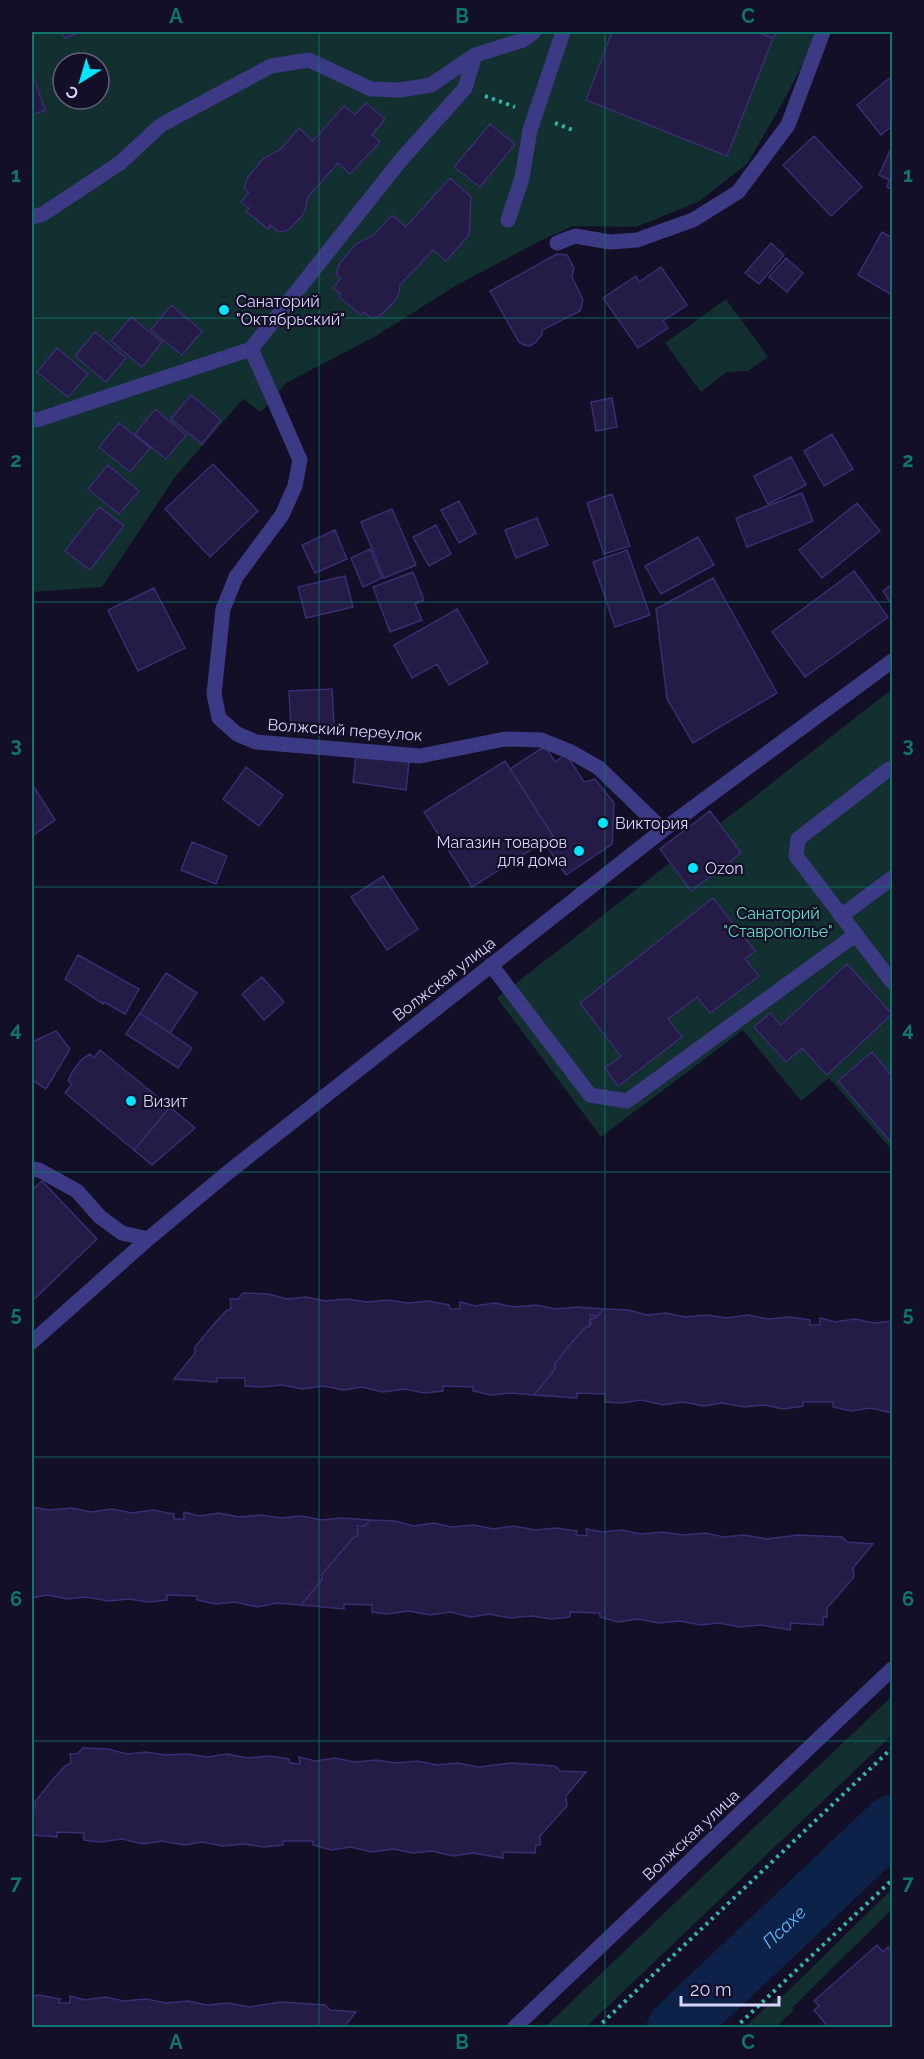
<svg xmlns="http://www.w3.org/2000/svg" width="924" height="2059" font-family="Raleway,sans-serif">
  <style>
    .green { fill: #12302f; fill-rule: evenodd }
    .lines { fill: none; stroke-linecap: round; stroke-linejoin: round }
    .river { stroke: #0c2248; stroke-width: 58 }
    .building { fill: #241b47; stroke: #3b2d73; stroke-width: 1.5 }
    .path { stroke: #2fb8b0; stroke-width: 4; stroke-dasharray: 3 4.5; stroke-linecap: butt }
    .lane { stroke: #3d3a85; stroke-width: 15 }
    .street { stroke: #3d3a85; stroke-width: 15 }
    .grid { fill: none; stroke: #0f766e; stroke-width: 1.5; stroke-opacity: 0.55 }
    .poi-dot { fill: #00e5ff; stroke: #130f26; stroke-width: 2 }
    .labels { text-anchor: middle; dominant-baseline: central; stroke-width: 4.5; stroke-linejoin: round; paint-order: stroke }
    .poi-label { font-size: 16px; fill: #d9d4ff; stroke: #130f26; text-anchor: start }
    .street-label { font-size: 16px; fill: #d9d4ff; stroke: #130f26 }
    .park-label { font-size: 16px; fill: #5fe0c0; stroke: #130f26 }
    .water-label { font-size: 18px; font-style: italic; fill: #62b6ff; stroke: #130f26 }
    .neatline { fill: none; stroke: #0f766e; stroke-width: 2 }
    .grid-label { font-size: 20px; text-anchor: middle; font-weight: bold; fill: #0f766e }
  </style>
  <rect width="100%" height="100%" fill="#130f26"/>
  <path class="green" d="M32 32H820L779 109 747 164 698 202 636 227 573 226 538 242 457 285 376 336 286 383 261 412 243 399 175 477 102 587 32 592ZM63 63H99V99H63Z
    M726 299 768 357 748 371 727 372 701 392 665 343Z
    M892 689V1148L891 1149 829 1078 801 1101 743 1030 601 1137 497 998Z
    M892 1696V1735L586 2027H545Z
    M892 1889V1909L792 2008 794 2010 776 2027H745L779 1995 782 1997Z"/>
  <g class="lines">
    <path class="river" id="s1" d="M676 2028 892 1824"/>
  </g>
  <path class="building" d="M62 32H82L65 38Z
    M612 32H757L773 38 727 156 586 100Z
    M757 32H777L773 38Z
    M32 72 45 110 32 115Z
    M892 76V126L881 135 857 105Z
    M366 103 385 119 372 135 380 142 350 174 338 163 307 198 306 207 302 216 288 230 279 232 270 225 268 229 246 211 249 208 241 202 249 192 244 188 248 177 263 159 281 149 299 128 313 141 344 106 355 115Z
    M490 124 515 144 480 187 454 167Z
    M814 136 862 187 831 216 783 165Z
    M892 146V189L887 187 889 180 879 175Z
    M450 178 471 197 469 235 446 261 433 250 400 285 399 293 394 302 380 316 372 318 363 312 361 315 339 297 341 294 333 288 341 278 336 274 340 263 356 244 374 235 392 215 406 227Z
    M882 232 892 238V295L858 275Z
    M771 243 784 255 759 284 745 273Z
    M557 254 567 255 574 268 572 277 583 300 580 311 542 330V335L535 343 530 346 524 345 519 342 490 291Z
    M786 258 803 273 787 292 769 277Z
    M661 267 687 305 663 321 668 328 638 348 603 298 636 276 639 282Z
    M171 305 202 331 182 355 151 330Z
    M131 317 162 342 142 367 111 341Z
    M95 332 126 358 106 382 75 356Z
    M57 348 88 374 68 397 37 372Z
    M191 395 221 420 202 444 171 419Z
    M612 398 617 427 596 431 591 402Z
    M155 409 186 435 166 459 135 434Z
    M119 423 150 448 130 472 99 447Z
    M832 434 853 469 824 486 804 451Z
    M791 457 806 485 768 504 754 476Z
    M213 464 258 511 210 557 165 509Z
    M108 465 139 491 119 514 88 489Z
    M802 493 813 521 747 547 736 518Z
    M612 494 630 546 604 554 587 503Z
    M459 501 476 533 459 543 441 510Z
    M857 503 880 531 822 578 799 550Z
    M99 507 124 526 90 570 65 551Z
    M392 509 416 565 384 578 361 522Z
    M537 518 548 545 516 558 505 530Z
    M436 525 451 554 429 566 413 537Z
    M335 530 347 559 315 573 302 545Z
    M698 537 714 565 661 594 645 566Z
    M370 549 382 578 363 587 351 558Z
    M627 550 650 615 615 627 593 562Z
    M854 571 888 617 805 677 772 632Z
    M413 572 424 600 415 604 422 620 390 632 373 587Z
    M345 576 353 607 306 618 298 587Z
    M713 578 777 693 693 743 667 699 656 609Z
    M892 584V605L883 591Z
    M154 588 185 648 138 671 108 610Z
    M457 609 488 663 449 685 437 664 412 678 394 645Z
    M332 689 334 725 291 727 289 691Z
    M545 746 555 762 566 754 584 782 595 779 614 803 612 844 566 875 544 842 553 836 510 769Z
    M356 755 409 762 406 790 353 782Z
    M505 761 553 836 472 887 424 812Z
    M246 767 283 795 259 826 223 799Z
    M34 787 55 820 32 836V789Z
    M710 811 741 853 691 891 660 849Z
    M192 842 227 856 216 884 181 870Z
    M383 876 418 929 387 950 351 897Z
    M713 898 755 951 745 959 759 976 710 1013 697 997 668 1019 682 1037 618 1086 605 1068 621 1056 580 1003Z
    M78 955 139 989 125 1014 104 1002 103 1004 65 979Z
    M847 964 892 1014 827 1075 802 1048 786 1062 754 1027 770 1013 781 1025Z
    M166 973 197 993 170 1033 140 1013Z
    M262 977 284 1002 264 1020 242 994Z
    M140 1013 192 1048 178 1068 126 1034Z
    M56 1031 70 1049 46 1089 32 1080V1042Z
    M100 1050 170 1107 134 1150 65 1093 72 1084 68 1081 72 1072 82 1059 90 1054 94 1058Z
    M872 1052 892 1076V1139L890 1141 838 1081Z
    M170 1107 195 1128 152 1165 134 1150Z
    M42 1181 97 1239 32 1301V1190Z
    M243 1293 268 1294 287 1299 306 1297 325 1301 347 1299 367 1302 387 1300 408 1303 429 1301 449 1305 450 1309H460V1302L475 1306 495 1303 514 1307 536 1305 556 1309 577 1307 603 1309 598 1316 590 1320 589 1327H586L574 1340 555 1363V1369L534 1395 511 1393 491 1395 473 1391V1387L443 1386V1391L424 1393 405 1389 383 1392 362 1387 344 1390 323 1386 303 1389 282 1385 260 1387 245 1386V1378H217V1382L174 1379 195 1353V1347L214 1324 226 1311 231 1309 230 1299H238Z
    M603 1309 628 1310 647 1315 666 1313 685 1317 707 1315 727 1318 748 1315 768 1319 789 1317 810 1320V1325H820V1318L835 1322 855 1319 874 1323 892 1321V1413L871 1408 851 1411 833 1407V1402H803V1406L784 1409 764 1405 744 1407 722 1403 704 1406 683 1402 663 1405 642 1400 620 1403 605 1402V1394L577 1393V1398L534 1395 555 1369V1363L574 1340 586 1327 591 1325 590 1315 598 1316Z
    M32 1507 49 1510 72 1508 91 1512 112 1509 132 1513 153 1510 174 1514V1519H184V1512L199 1516 219 1513 239 1517 260 1515 281 1518 302 1516 321 1520 342 1518 370 1520 365 1526H357L358 1535 353 1538 322 1574V1580L301 1605 277 1603 257 1607 235 1602 215 1604 197 1600V1596L167 1595V1600L149 1602 129 1599 108 1601 86 1597 68 1599 47 1595 32 1598Z
    M370 1520 395 1521 414 1526 433 1523 452 1527 474 1525 494 1529 514 1526 535 1530 556 1528 577 1531 576 1535 587 1536 586 1529 602 1532 622 1530 641 1534 663 1532 683 1535 705 1533 724 1537 744 1535 767 1539 798 1535 842 1537 847 1542 873 1544 853 1568 854 1577 827 1608V1617H823V1625L791 1623 790 1630 760 1625 740 1627 719 1623 700 1625 680 1621 659 1623 638 1619 618 1622 600 1617V1613L570 1612V1617L551 1619 531 1616 510 1618 489 1614 471 1617 450 1612 430 1615 409 1611 387 1614 372 1612V1605L344 1604V1609L301 1605 322 1580V1574L353 1538 358 1535 357 1526H365Z
    M83 1748 108 1749 127 1754 146 1752 165 1755 187 1754 207 1757 227 1754 248 1758 269 1756 289 1759 290 1763 300 1764 299 1757 315 1761 335 1758 354 1762 376 1760 396 1763 417 1761 437 1765 457 1763 479 1767 511 1763 555 1766 560 1771 586 1772 566 1796 567 1806 540 1836V1845H536L535 1853 503 1852V1858L473 1853 453 1856 432 1851 413 1853 393 1849 372 1852 351 1847 331 1850 313 1845V1841H283V1845L264 1847 244 1844 223 1846 202 1842 184 1845 162 1841 143 1844 122 1839 100 1842 84 1840V1833L57 1832V1837L32 1835V1812L35 1808V1802L53 1779 65 1766 71 1763 70 1754H77Z
    M877 1945 883 1952 888 1947 892 1953V2028H829L814 2010 819 2006 814 2001Z
    M39 1995 60 1999 59 2003H70V1996L85 2000 105 1997 124 2001 146 1999 166 2003 188 2001 207 2005 228 2003 250 2007 281 2002 325 2005 330 2010 356 2012 343 2028H32V1996Z"/>
  <g class="lines">
    <path class="path" d="M485 96 515 107
      M555 123 575 131
      M597 2028 892 1748
      M735 2028 892 1880"/>
    <path class="lane" d="M32 217 43 214 120 163 161 125 271 66 309 60 371 89 400 90 431 85 475 55 523 40 534 32
      M508 220 522 178 530 130 563 32
      M251 349 273 398
      M32 419 37 420 251 349 400 161 465 88 475 55
      M889 769 798 839 796 856 892 982
      M841 916 892 878
      M491 965 590 1095 627 1101 855 935"/>
    <path class="street" d="M557 243 575 236 610 242 637 240 693 220 738 192 788 125 823 32
      M273 398 300 460 295 486 282 515 236 577 223 609 214 694 219 718 237 734 256 742 420 756 505 739 541 740 571 752 599 768 663 830
      M32 1169 39 1170 77 1191 100 1217 122 1233 148 1239
      M32 1342 148 1239 226 1174 663 830 892 661
      M514 2028 892 1669"/>
  </g>
  <path class="grid" d="M319 32V2028M605 32V2028M32 318H892M32 602H892M32 887H892M32 1172H892M32 1457H892M32 1741H892"/>
  <g class="poi-dot">
    <circle cx="224" cy="310" r="6"/>
    <circle cx="603" cy="823" r="6"/>
    <circle cx="579" cy="851" r="6"/>
    <circle cx="693" cy="868" r="6"/>
    <circle cx="131" cy="1101" r="6"/>
  </g>
  <g class="labels">
    <g class="poi-label">
      <text x="236" y="301">Санаторий<tspan x="236" dy="18">"Октябрьский"</tspan></text>
      <text x="615" y="823">Виктория</text>
      <text x="567" y="842" text-anchor="end">Магазин товаров<tspan x="567" dy="18">для дома</tspan></text>
      <text x="705" y="868">Ozon</text>
      <text x="143" y="1101">Визит</text>
    </g>
    <g class="street-label">
      <text transform="translate(345 730) rotate(4)">Волжский переулок</text>
      <text transform="translate(444 979) rotate(-38)">Волжская улица</text>
      <text transform="translate(691 1835) rotate(-43)">Волжская улица</text>
    </g>
    <g class="park-label">
      <text x="778" y="913">Санаторий<tspan x="778" dy="18">"Ставрополье"</tspan></text>
    </g>
    <g class="water-label">
      <text stroke="none"><textPath href="#s1" startOffset="148">Псахе</textPath></text>
    </g>
  </g>
  <rect width="924" height="2059" fill="none" stroke="#130f26" stroke-width="66"/>
  <g transform="translate(81 81) rotate(217)"><circle r="28" fill="#130f26" stroke="#625e7d" stroke-width="1.5"/>
  <path d="M0-4.5L10 22L0 15L-10 22Z" fill="#00e5ff"/>
  <text y="-9" font-size="16" font-weight="bold" text-anchor="middle" fill="#d9d4ff">С</text>
  </g>
  <path d="M681 1996v9h98v-9" fill="none" stroke="#d9d4ff" stroke-width="3"/>
  <text x="690" y="1996" font-size="18" fill="#d9d4ff" stroke="#130f26" stroke-width="4.5" paint-order="stroke">20 m</text>
  <rect x="33" y="33" width="858" height="1993" class="neatline"/>
  <g class="grid-label">
    <text x="176" y="23">A</text>
    <text x="462" y="23">B</text>
    <text x="748" y="23">C</text>
    <text x="16" y="182">1</text>
    <text x="908" y="182">1</text>
    <text x="16" y="467">2</text>
    <text x="908" y="467">2</text>
    <text x="16" y="752">3</text>
    <text x="908" y="752">3</text>
    <text x="16" y="1036">4</text>
    <text x="908" y="1036">4</text>
    <text x="16" y="1321">5</text>
    <text x="908" y="1321">5</text>
    <text x="16" y="1606">6</text>
    <text x="908" y="1606">6</text>
    <text x="16" y="1890">7</text>
    <text x="908" y="1890">7</text>
    <text x="176" y="2049">A</text>
    <text x="462" y="2049">B</text>
    <text x="748" y="2049">C</text>
  </g>
</svg>
